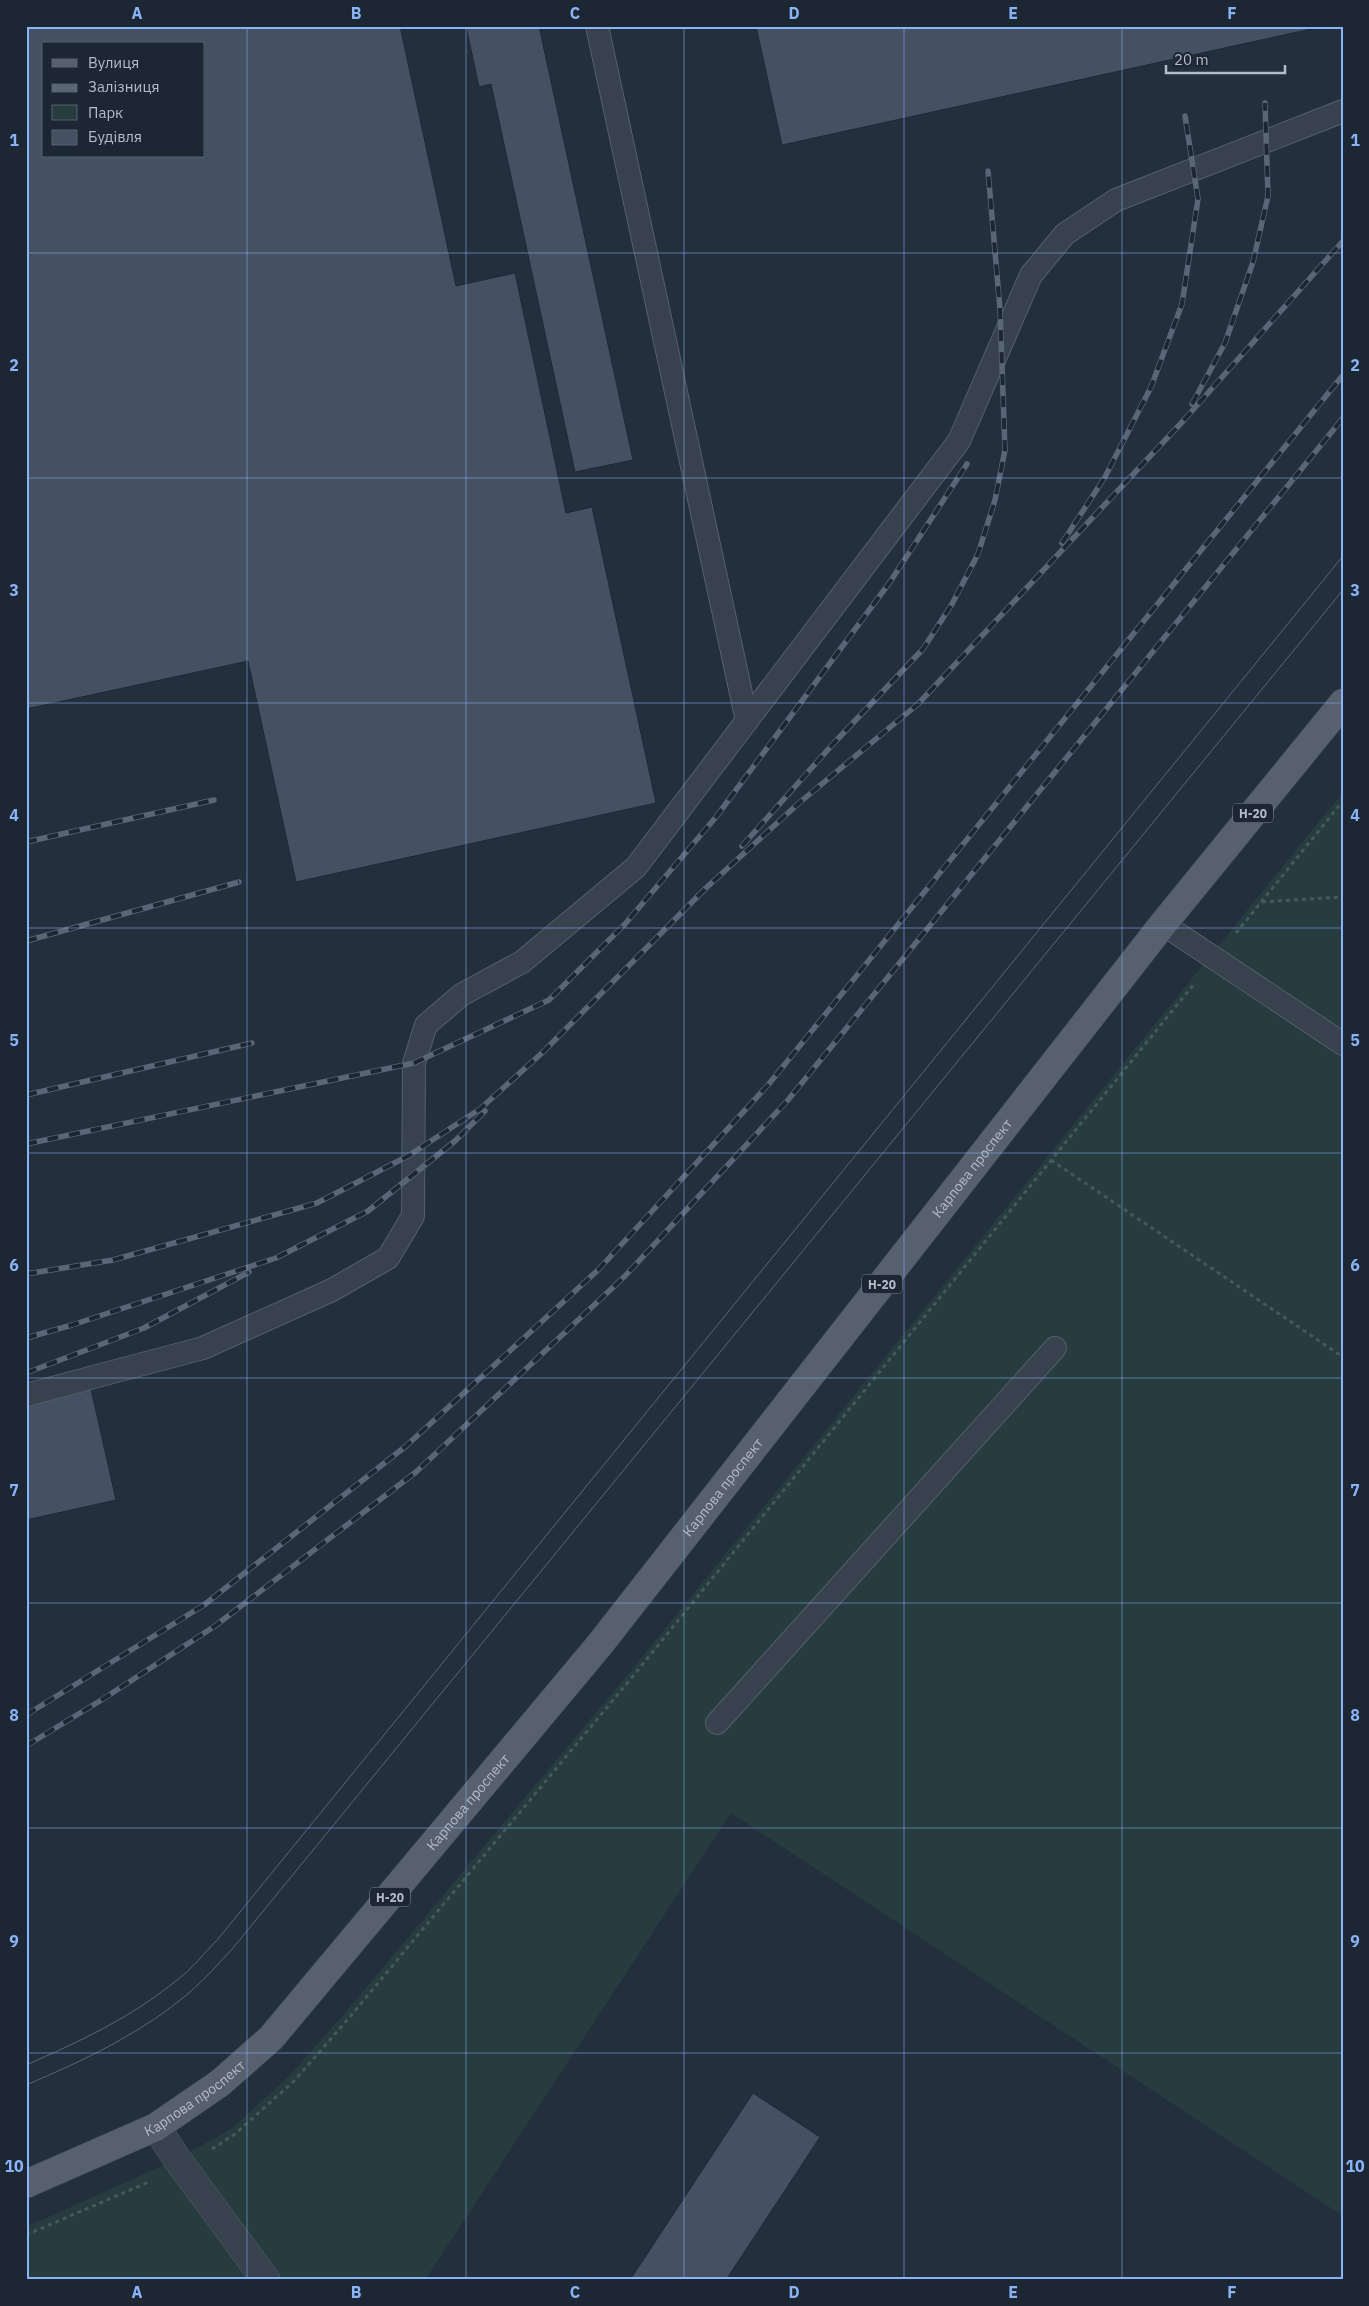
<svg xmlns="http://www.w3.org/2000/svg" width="1369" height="2306" font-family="'IBM Plex Sans',sans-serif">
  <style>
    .green { fill: #263c3f }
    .building { fill: #455162; stroke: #1f2835; fill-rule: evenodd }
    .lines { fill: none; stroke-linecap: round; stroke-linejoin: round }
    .lane-casing { stroke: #565f6c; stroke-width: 24 }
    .street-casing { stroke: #565f6c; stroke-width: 29 }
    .primary-casing { stroke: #414a57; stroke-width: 29 }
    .path { stroke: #44595c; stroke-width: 3; stroke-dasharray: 4 4; stroke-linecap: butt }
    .lane { stroke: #38414e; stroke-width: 22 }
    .street { stroke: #38414e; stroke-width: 28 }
    .primary { stroke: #56606e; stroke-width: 28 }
    .tram { stroke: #5a6575; stroke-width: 1 }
    .rail-casing { stroke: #5a6575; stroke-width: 5.5 }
    .rail { stroke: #1d2633; stroke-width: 4; stroke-dasharray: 11; stroke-linecap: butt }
    .grid { fill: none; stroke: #8ab4f8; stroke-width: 1; stroke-opacity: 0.55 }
    .labels { text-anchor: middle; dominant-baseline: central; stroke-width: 4; stroke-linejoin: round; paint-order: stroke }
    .shield { fill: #1d2633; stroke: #878f9c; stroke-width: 1 }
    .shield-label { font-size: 12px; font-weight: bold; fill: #b4bcc9 }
    .street-label { font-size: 14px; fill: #b4bcc9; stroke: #1d2633 }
    .neatline { fill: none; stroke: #8ab4f8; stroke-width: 2 }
    .grid-label { font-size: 16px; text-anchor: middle; font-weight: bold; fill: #8ab4f8 }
  </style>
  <rect width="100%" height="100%" fill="#242f3e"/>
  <path class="green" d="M1343 792V2216L731 1813 425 2280H26V2227L177 2159 231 2129 289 2076 344 2014 634 1667Z"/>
  <path class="building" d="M26 26H400L456 286 515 273 566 513 592 507 656 803 296 882 248 661 26 709ZM44 44H204V156H44Z
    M466 26H539L633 460 575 472 491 84 479 87Z
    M756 26H1325L782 145Z
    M91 1389 116 1500 26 1520V1404Z
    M753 2093 820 2137 726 2280H630Z"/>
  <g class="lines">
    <g class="lane-casing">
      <path id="lane" d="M597 26 747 721
        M1163 924 1343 1044
        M26 1395 203 1348 332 1290 388 1258 413 1216 414 1063 426 1025 461 995 522 962 636 867 959 441 1031 275 1065 234 1116 200 1343 111
        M717 1723 1055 1348"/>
    </g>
    <g class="street-casing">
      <path id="street" d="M156 2127 177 2159 266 2280"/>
    </g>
    <g class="primary-casing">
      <g id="primary">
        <path id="s1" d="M26 2184 156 2127 220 2083 271 2038 601 1643 1163 924 1343 703"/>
      </g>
    </g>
    <path class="path" d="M1262 902 1343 897
      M1236 933 1343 801
      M1051 1160 1343 1357
      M212 2149 235 2134 294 2081 349 2018 638 1670 1194 984
      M26 2235 151 2181"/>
    <use href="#lane" class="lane"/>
    <use href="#street" class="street"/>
    <use href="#primary" class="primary"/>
    <path class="tram" d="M26 2065C79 2042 132 2017 177 1980 192 1969 205 1952 218 1939L1343 556
      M26 2085C83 2061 142 2033 190 1992 205 1979 219 1963 233 1948L1343 590"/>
    <g class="rail-casing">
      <path id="rail" d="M1192 404 1225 343 1253 262 1268 196 1265 103
        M1062 543 1105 477 1151 387 1182 304 1198 199 1185 116
        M26 842 214 800
        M742 846 833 744 923 649 952 604 978 554 995 500 1005 450 1000 309 988 171
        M26 941 239 882
        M26 1095 252 1043
        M26 1144 414 1063 549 1000 625 924 716 817 890 582 967 464
        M26 1274 113 1260 317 1203 408 1156 480 1109 543 1052 706 888 799 803 918 704 1184 420 1343 241
        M26 1338 72 1325 276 1258 368 1211 455 1141 485 1111
        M26 1373 144 1328 249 1272
        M26 1715 204 1605 406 1446 598 1270 768 1085 1343 375
        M26 1746 103 1699 215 1626 416 1472 625 1276 788 1100 1343 418"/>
    </g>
    <use href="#rail" class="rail"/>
  </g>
  <path class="grid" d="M247 26V2280M466 26V2280M684 26V2280M904 26V2280M1122 26V2280M26 253H1343M26 478H1343M26 703H1343M26 928H1343M26 1153H1343M26 1378H1343M26 1603H1343M26 1828H1343M26 2053H1343"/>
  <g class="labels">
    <g class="shield">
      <rect x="1233" y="803.5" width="40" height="19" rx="4"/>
      <rect x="862" y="1274.5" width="40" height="19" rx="4"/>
      <rect x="370" y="1887.5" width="40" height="19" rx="4"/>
    </g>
    <g class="shield-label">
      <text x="1253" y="813">Н-20</text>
      <text x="882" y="1284">Н-20</text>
      <text x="390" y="1897">Н-20</text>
    </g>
    <g class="street-label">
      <text stroke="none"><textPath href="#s1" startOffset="1405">Карпова проспект</textPath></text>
      <text stroke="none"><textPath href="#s1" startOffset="1000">Карпова проспект</textPath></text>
      <text stroke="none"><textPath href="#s1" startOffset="595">Карпова проспект</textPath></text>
      <text stroke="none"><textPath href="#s1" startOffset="190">Карпова проспект</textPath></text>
    </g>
  </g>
  <rect width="1369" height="2306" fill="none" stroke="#1d2633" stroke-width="55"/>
  <rect x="42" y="42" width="162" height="115" fill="#1d2633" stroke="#59626f"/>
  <rect x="52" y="59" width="25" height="8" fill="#56606e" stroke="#59626f"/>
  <text x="88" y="68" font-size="15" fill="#b4bcc9">Вулиця</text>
  <rect x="52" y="84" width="25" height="8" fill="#5a6575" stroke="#59626f"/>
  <text x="88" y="92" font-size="15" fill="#b4bcc9">Залізниця</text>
  <rect x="52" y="105" width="25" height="15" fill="#263c3f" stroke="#59626f"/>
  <text x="88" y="118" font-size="15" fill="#b4bcc9">Парк</text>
  <rect x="52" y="130" width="25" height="15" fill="#455162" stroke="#59626f"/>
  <text x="88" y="142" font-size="15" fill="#b4bcc9">Будівля</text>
  <path d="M1166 65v8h119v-8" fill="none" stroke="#b4bcc9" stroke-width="2.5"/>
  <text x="1174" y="65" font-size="15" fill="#b4bcc9" stroke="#1d2633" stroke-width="4" paint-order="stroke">20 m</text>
  <rect x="28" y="28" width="1314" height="2250" class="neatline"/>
  <g class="grid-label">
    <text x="137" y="19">A</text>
    <text x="356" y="19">B</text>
    <text x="575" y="19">C</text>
    <text x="794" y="19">D</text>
    <text x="1013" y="19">E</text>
    <text x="1232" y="19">F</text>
    <text x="14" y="146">1</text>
    <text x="1355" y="146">1</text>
    <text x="14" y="371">2</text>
    <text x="1355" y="371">2</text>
    <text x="14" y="596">3</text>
    <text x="1355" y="596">3</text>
    <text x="14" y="821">4</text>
    <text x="1355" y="821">4</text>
    <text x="14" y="1046">5</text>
    <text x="1355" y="1046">5</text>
    <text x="14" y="1271">6</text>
    <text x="1355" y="1271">6</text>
    <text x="14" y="1496">7</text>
    <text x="1355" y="1496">7</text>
    <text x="14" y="1721">8</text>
    <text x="1355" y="1721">8</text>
    <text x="14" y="1947">9</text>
    <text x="1355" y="1947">9</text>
    <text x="14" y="2172">10</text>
    <text x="1355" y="2172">10</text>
    <text x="137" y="2298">A</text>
    <text x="356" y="2298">B</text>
    <text x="575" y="2298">C</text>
    <text x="794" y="2298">D</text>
    <text x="1013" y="2298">E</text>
    <text x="1232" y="2298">F</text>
  </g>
</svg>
